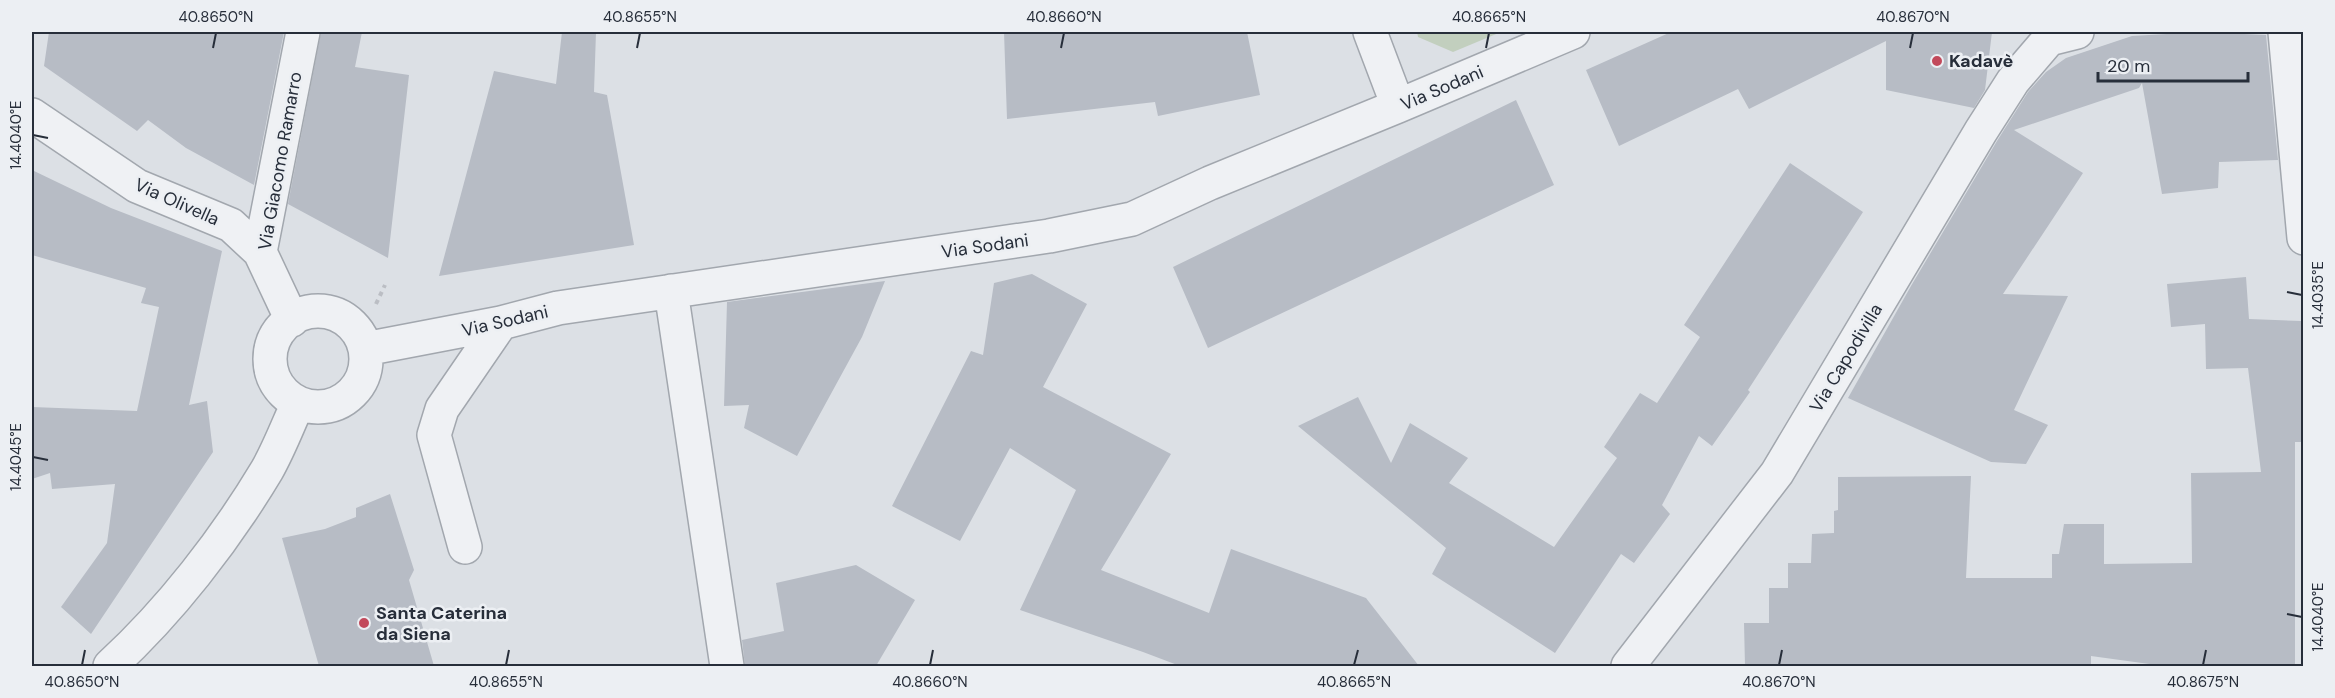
<svg xmlns="http://www.w3.org/2000/svg" width="2335" height="698" font-family="'DM Sans',sans-serif">
  <style>
    .green { fill: #c2cfbe }
    .building { fill: #b7bcc5 }
    .lines { fill: none; stroke-linecap: round; stroke-linejoin: round }
    .minor-casing { stroke: #a2a7ae; stroke-width: 36 }
    .path { stroke: #bbbec4; stroke-width: 4; stroke-dasharray: 4.5 4.5; stroke-linecap: butt }
    .minor { stroke: #eff1f4; stroke-width: 33 }
    .ticks { fill: none; stroke: #272e3a; stroke-width: 2 }
    .poi-dot { fill: #c2495b; stroke: #eceff3; stroke-width: 2 }
    .labels { text-anchor: middle; dominant-baseline: central; stroke-width: 5; stroke-linejoin: round; paint-order: stroke }
    .poi-label { font-size: 18px; font-weight: bold; fill: #272e3a; stroke: #eceff3; text-anchor: start }
    .street-label { font-size: 18px; fill: #272e3a; stroke: #eceff3 }
    .neatline { fill: none; stroke: #272e3a; stroke-width: 2 }
    .ticks-label { font-size: 15px; text-anchor: middle; fill: #272e3a }
  </style>
  <rect width="100%" height="100%" fill="#dce0e5"/>
  <path class="green" d="M1417 32H1501L1453 52 1418 37Z"/>
  <path class="building" d="M49 32H284L254 185 186 148 148 120 137 131 44 66Z
    M321 32H362L355 67 409 75 388 258 288 204Z
    M562 32H596L594 92 607 95 634 245 439 276 494 71 556 84Z
    M1004 32H1247L1260 95 1158 116 1155 102 1007 119Z
    M1671 32H1992L1985 90 1974 108 1886 90V41L1749 109 1738 89 1619 146 1586 70Z
    M2201 32 2266 35 2278 160 2219 162 2218 188 2162 194 2142 83 2139 88 2014 130 2083 173 2003 294 2068 296 2014 410 2048 425 2026 464 1991 462 1848 398 1911 286 1997 141 2028 92 2046 72 2066 58 2132 36Z
    M1516 100 1554 185 1208 348 1173 267Z
    M1790 163 1863 212 1748 390 1750 392 1712 446 1699 436 1662 505 1670 514 1634 563 1621 554 1555 653 1432 574 1446 548 1298 426 1358 397 1391 463 1410 423 1468 458 1449 483 1554 547 1617 458 1604 447 1640 393 1657 403 1700 337 1684 325Z
    M32 170 111 208 222 251 189 405 207 401 213 452 91 634 61 607 107 543 115 484 52 489 50 473 32 479V407L137 411 159 307 141 303 146 288 32 255Z
    M1032 274 1087 304 1043 387 1171 454 1101 570 1209 613 1231 549 1366 598 1419 666H1180L1143 652 1020 610 1076 490 1010 448 960 541 892 506 971 351 983 355 994 283Z
    M2246 277 2249 319 2301 321 2304 442H2295V666H2164L2091 656V666H1745L1744 623H1769V588H1788V563H1811L1812 534 1834 533V511L1838 510V477L1971 476 1966 578H2052V554H2059L2064 524H2104V564L2192 563 2191 473 2261 472 2248 368 2206 369 2205 324 2171 327 2167 284Z
    M885 281 862 337 797 456 744 428 749 405 724 406 727 302Z
    M390 494 414 570 409 580 434 666H319L282 538 325 529 356 517V508Z
    M856 565 915 600 876 666H745L742 640 784 631 776 583Z"/>
  <g class="lines">
    <g class="minor-casing">
      <path id="minor" d="M1370 32 1398 106
        M2048 32 2049 39 2077 32
        M2285 32 2304 238
        M32 115 137 186 231 225 260 252
        M671 291 727 666
        M270 359a48 48 0 1 1 96 0a48 48 0 1 1-96 0Z
        M292 320 260 252 303 32
        M365 349 501 323 558 308 1049 236 1132 219 1210 183 1398 106 1573 32
        M465 547 434 435 442 409 501 323
        M110 666C170 611 225 540 267 470 279 449 288 425 298 403
        M1628 666 1777 473 1981 131 2013 81 2049 39"/>
    </g>
    <path class="path" d="M376 304 385 285"/>
    <use href="#minor" class="minor"/>
  </g>
  <path class="ticks" d="M213 48 216 33M637 48 640 33M1061 48 1064 33M1486 48 1489 33M1910 48 1913 33M33 135 48 138M2287 292 2302 295M33 457 48 460M2287 614 2302 617M82 665 85 650M506 665 509 650M930 665 933 650M1354 665 1358 650M1779 665 1782 650M2203 665 2206 650"/>
  <g class="poi-dot">
    <circle cx="1937" cy="61" r="6"/>
    <circle cx="364" cy="623" r="6"/>
  </g>
  <g class="labels">
    <g class="poi-label">
      <text x="1949" y="61">Kadavè</text>
      <text x="376" y="613">Santa Caterina<tspan x="376" dy="21">da Siena</tspan></text>
    </g>
    <g class="street-label">
      <text transform="translate(1442 88) rotate(-23)">Via Sodani</text>
      <text transform="translate(280 161) rotate(-80)">Via Giacomo Ramarro</text>
      <text transform="translate(177 202) rotate(24)">Via Olivella</text>
      <text transform="translate(985 246) rotate(-8)">Via Sodani</text>
      <text transform="translate(505 321) rotate(-13)">Via Sodani</text>
      <text transform="translate(1846 358) rotate(-59)">Via Capodivilla</text>
    </g>
  </g>
  <rect width="2335" height="698" fill="none" stroke="#eceff3" stroke-width="66"/>
  <path d="M2098 72v9h150v-9" fill="none" stroke="#272e3a" stroke-width="3"/>
  <text x="2107" y="72" font-size="18" fill="#272e3a" stroke="#eceff3" stroke-width="4.5" paint-order="stroke">20 m</text>
  <rect x="33" y="33" width="2269" height="632" class="neatline"/>
  <g class="ticks-label">
    <text x="216" y="22">40.8650°N</text>
    <text x="640" y="22">40.8655°N</text>
    <text x="1064" y="22">40.8660°N</text>
    <text x="1489" y="22">40.8665°N</text>
    <text x="1913" y="22">40.8670°N</text>
    <text transform="translate(16 135) rotate(-90)" y="5">14.4040°E</text>
    <text transform="translate(2318 295) rotate(-90)" y="5">14.4035°E</text>
    <text transform="translate(16 457) rotate(-90)" y="5">14.4045°E</text>
    <text transform="translate(2318 617) rotate(-90)" y="5">14.4040°E</text>
    <text x="82" y="687">40.8650°N</text>
    <text x="506" y="687">40.8655°N</text>
    <text x="930" y="687">40.8660°N</text>
    <text x="1354" y="687">40.8665°N</text>
    <text x="1779" y="687">40.8670°N</text>
    <text x="2203" y="687">40.8675°N</text>
  </g>
</svg>
